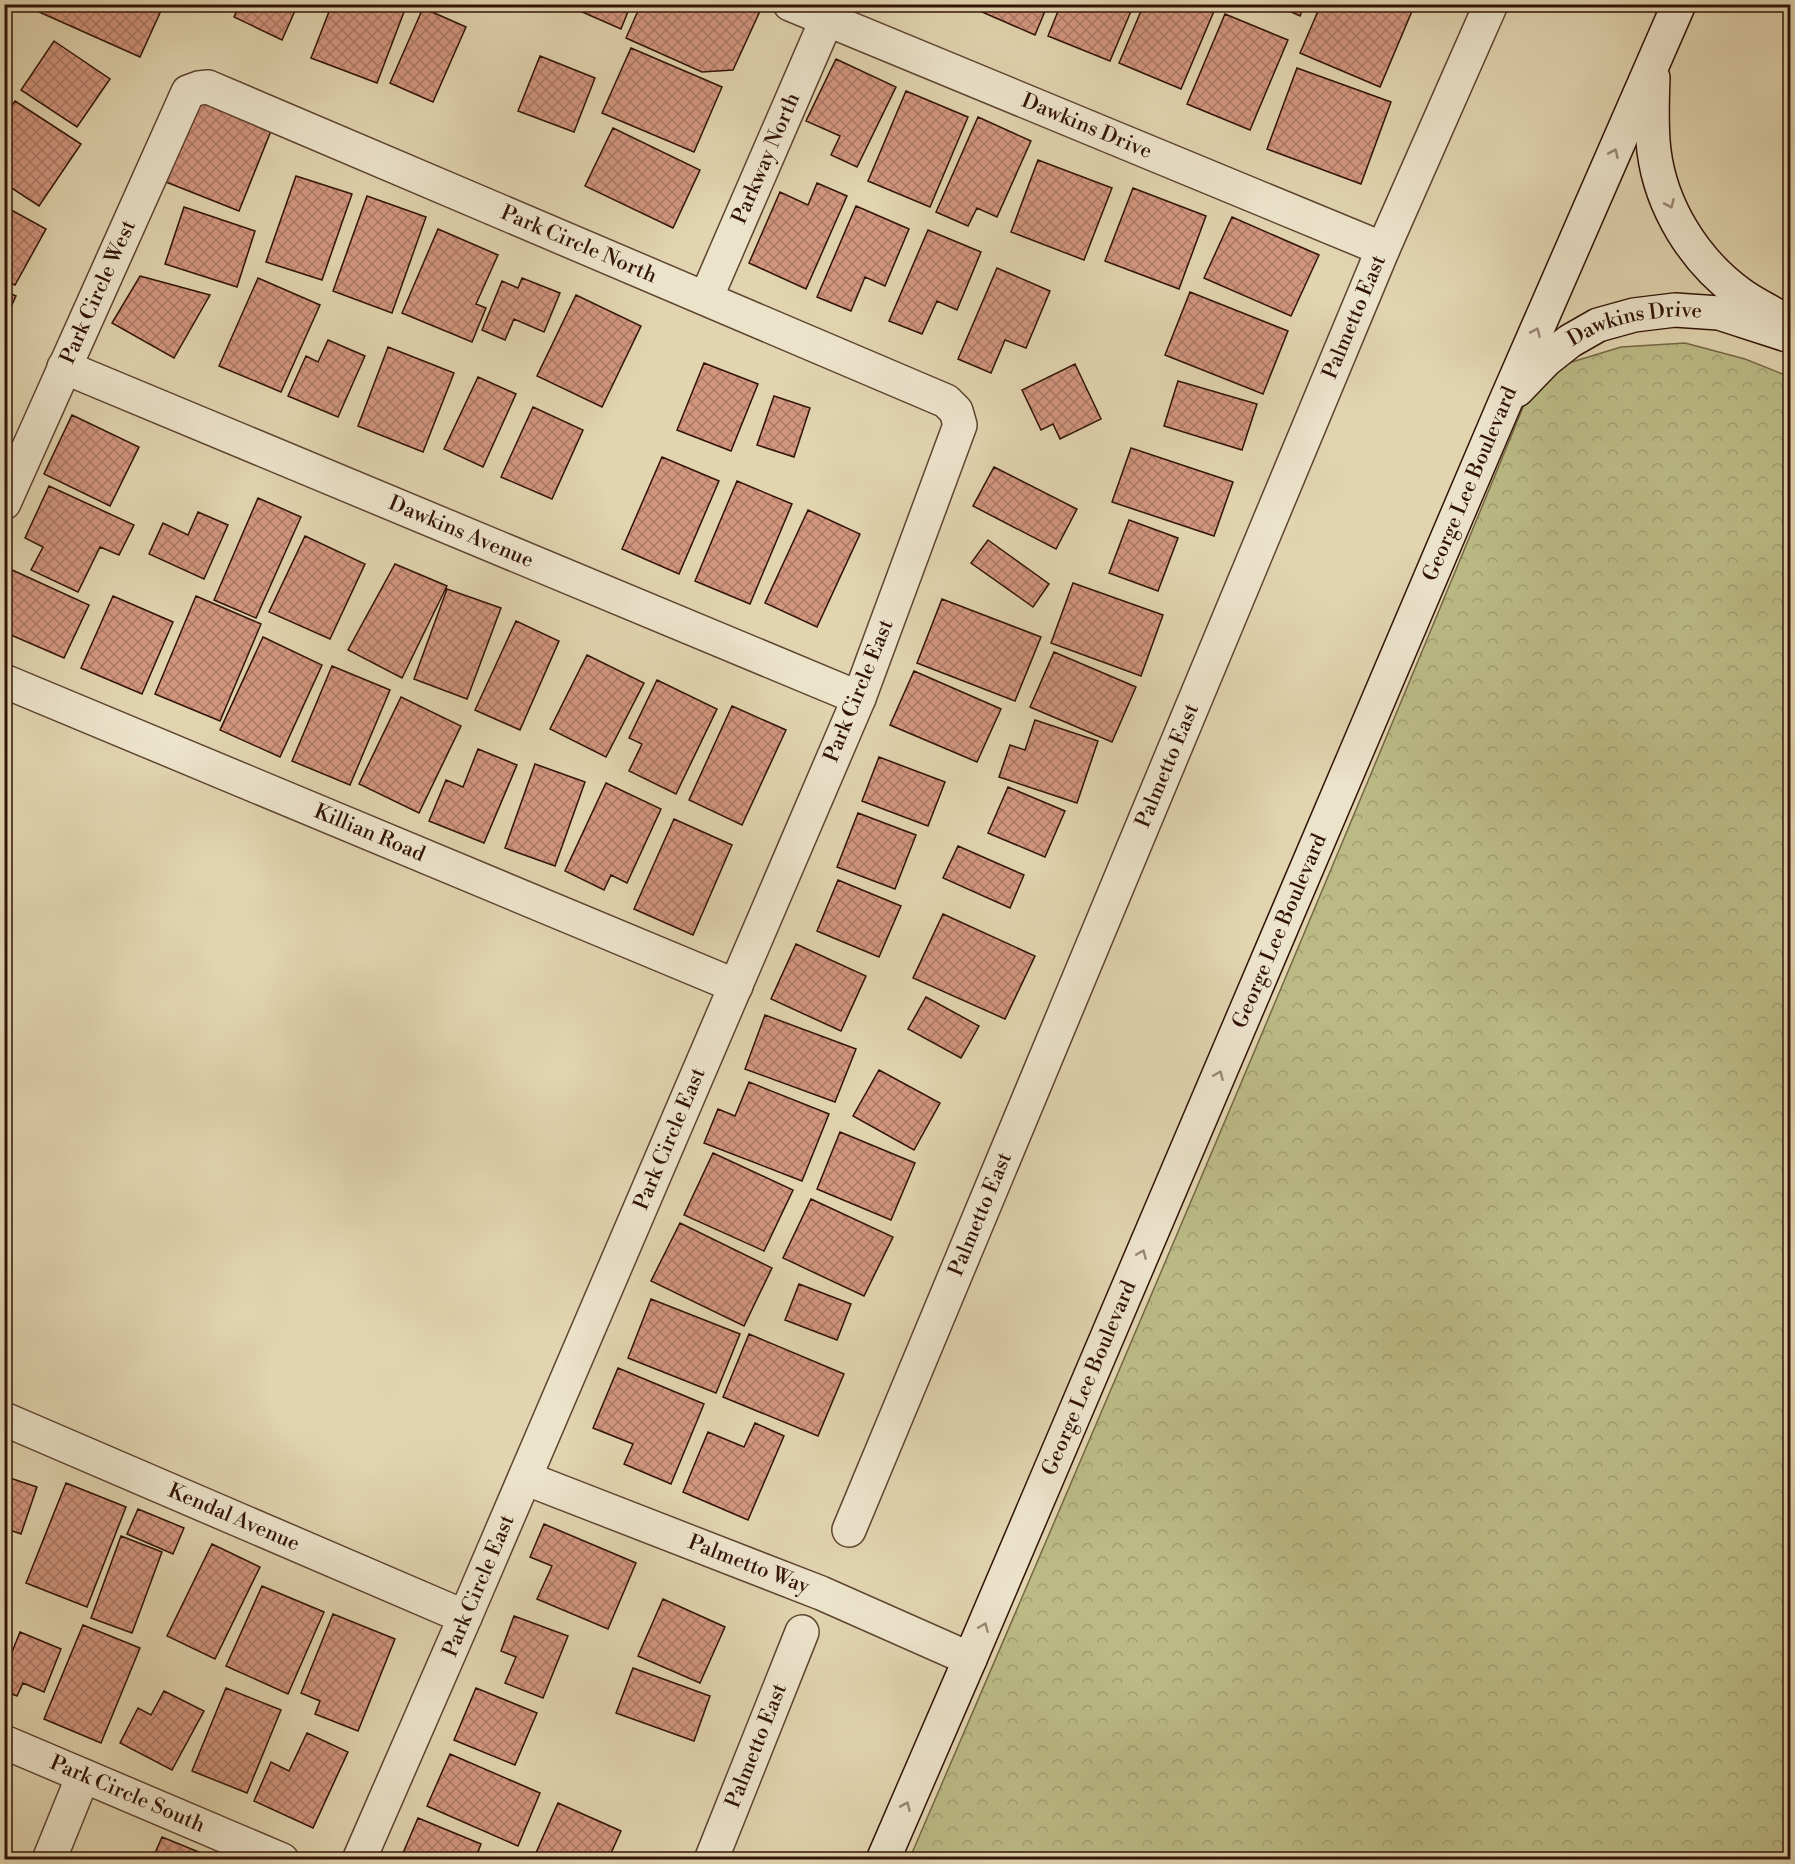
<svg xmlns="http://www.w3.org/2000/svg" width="1795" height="1864" font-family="'Libre Bodoni',serif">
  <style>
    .forest { fill: url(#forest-crowns); stroke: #766746; stroke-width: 1.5 }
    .building { fill: url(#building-cross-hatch); stroke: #321407; stroke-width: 1.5 }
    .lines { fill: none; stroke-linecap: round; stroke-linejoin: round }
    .street-casing { stroke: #5e4431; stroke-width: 36 }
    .secondary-casing { stroke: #321407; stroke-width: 36 }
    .street { stroke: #ece3cb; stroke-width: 33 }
    .secondary { stroke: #ece3cb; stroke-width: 33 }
    .oneway { stroke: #988673 }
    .labels { text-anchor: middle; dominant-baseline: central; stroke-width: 4.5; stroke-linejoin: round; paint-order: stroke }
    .street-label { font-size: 21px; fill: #321407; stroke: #ece3cb }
  </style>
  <defs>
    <pattern id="forest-crowns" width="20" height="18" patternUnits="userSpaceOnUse" patternTransform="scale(1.5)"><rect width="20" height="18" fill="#bbba85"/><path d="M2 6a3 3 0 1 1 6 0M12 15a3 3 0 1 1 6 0" fill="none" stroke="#a19f71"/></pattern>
    <pattern id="building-cross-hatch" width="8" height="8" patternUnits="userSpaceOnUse" patternTransform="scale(1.5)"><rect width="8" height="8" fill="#d2967f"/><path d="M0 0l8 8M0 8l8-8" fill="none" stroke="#ab7966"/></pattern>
  </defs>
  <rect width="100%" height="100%" fill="#e1d4af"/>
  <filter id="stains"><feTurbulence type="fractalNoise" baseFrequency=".00333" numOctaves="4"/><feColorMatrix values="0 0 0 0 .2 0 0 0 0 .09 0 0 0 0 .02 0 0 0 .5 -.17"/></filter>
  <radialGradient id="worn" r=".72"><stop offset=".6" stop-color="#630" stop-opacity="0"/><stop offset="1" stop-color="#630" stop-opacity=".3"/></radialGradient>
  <path class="forest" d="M1685 343 1745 359 1790 377V1859L909 1860C1121 1369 1330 877 1533 383L1562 365 1621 347Z"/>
  <path class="building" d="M40 4H164L140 57 37 11Z
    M240 4H298L282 40 234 17Z
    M332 4H407L377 83 311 58Z
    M564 4H631L621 29Z
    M641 4H746L760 11 733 70 702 72 626 38Z
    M974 4H1048L1035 35 973 8Z
    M1061 4H1134L1110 61 1048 36Z
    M1144 4H1217L1181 89 1119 63Z
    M1274 4H1305L1300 16Z
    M1321 4H1415L1380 87 1300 53Z
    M423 8 466 27 433 102 390 83Z
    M1225 14 1288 40 1250 130 1187 104Z
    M54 41 110 79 77 127 21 90Z
    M631 48 722 87 694 152 602 113Z
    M540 56 595 78 574 132 518 111Z
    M836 59 896 87 857 167 831 155 840 136 806 121Z
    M1297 68 1391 102 1361 184 1267 149Z
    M906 91 968 117 930 207 868 181Z
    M15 101 81 144 39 206 4 183V117Z
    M198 101 271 131 239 211 166 182Z
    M978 117 1031 141 997 217 977 208 968 226 936 212Z
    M613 128 700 170 673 228 585 186Z
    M1038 160 1112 188 1084 260 1011 232Z
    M296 176 352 194 322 280 266 262Z
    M817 183 847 196 806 289 749 263 780 192 808 205Z
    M1133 188 1206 216 1179 289 1105 261Z
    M367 196 426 217 392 313 333 291Z
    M4 206 46 229 15 285 4 280Z
    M856 206 909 229 885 286 865 277 851 311 817 297Z
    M184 207 255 231 237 287 165 264Z
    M1232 217 1319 255 1291 316 1204 278Z
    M438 229 498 255 476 304 486 308 472 342 402 313Z
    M928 230 981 252 957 310 937 301 922 334 889 321Z
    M997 268 1050 291 1026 348 1005 340 991 373 958 359Z
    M140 276 210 295 174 358 112 323Z
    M258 278 320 305 281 392 219 366Z
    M522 278 560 293 544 332 514 319 505 340 482 330 502 281 518 288Z
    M4 291 16 296 4 322Z
    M1190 292 1288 331 1263 394 1165 355Z
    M576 295 641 326 602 407 537 376Z
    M328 340 365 356 338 417 288 396 306 356 318 362Z
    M388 347 454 373 423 452 358 426Z
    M704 363 758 384 731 451 677 430Z
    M1075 364 1101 419 1060 439 1053 424 1041 430 1022 390Z
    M478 377 516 394 483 467 444 449Z
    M1178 381 1257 404 1242 450 1164 426Z
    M774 396 810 408 794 457 757 445Z
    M533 407 583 430 552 499 501 477Z
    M72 415 139 447 110 506 44 474Z
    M1131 448 1233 482 1214 536 1112 502Z
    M662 457 719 481 679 574 622 549Z
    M994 467 1077 509 1056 549 973 506Z
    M737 481 792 504 750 604 695 581Z
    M49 486 134 525 119 555 100 547 78 592 31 570 43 547 25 538Z
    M258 498 301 517 256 618 214 600Z
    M808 510 860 534 817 627 765 603Z
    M198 512 228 525 204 579 149 554 163 523 188 535Z
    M1129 520 1178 538 1158 591 1109 573Z
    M305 536 365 564 330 639 269 612Z
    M988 540 1049 584 1033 607 971 563Z
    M395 564 447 586 402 678 348 650Z
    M10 569 89 605 64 658 4 632V580Z
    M1073 583 1163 615 1141 676 1051 643Z
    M447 589 501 608 467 699 414 679Z
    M113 596 173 622 142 694 81 668Z
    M196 596 261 624 220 721 155 694Z
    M942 599 1041 637 1015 701 917 663Z
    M516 621 559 641 520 730 475 710Z
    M263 637 322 665 280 757 220 730Z
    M1054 652 1136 687 1112 742 1030 707Z
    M587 655 644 683 606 757 550 729Z
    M332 666 390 690 350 785 292 761Z
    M914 671 1001 709 977 762 890 725Z
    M657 680 717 709 676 794 629 771 642 744 629 738Z
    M401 697 461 726 419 813 359 784Z
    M732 706 786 730 742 825 689 800Z
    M1035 720 1098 741 1077 803 999 777 1010 745 1025 750Z
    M478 749 517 765 484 843 429 821 446 780 463 787Z
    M879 757 945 782 928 826 862 801Z
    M535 764 585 782 555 866 505 848Z
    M606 783 661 809 627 883 611 875 604 890 565 871Z
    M1008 787 1065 811 1045 857 988 833Z
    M858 813 916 835 895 889 837 867Z
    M674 819 732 845 693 935 634 909Z
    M958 846 1024 875 1010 908 943 878Z
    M838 880 901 906 879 957 817 931Z
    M943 914 1035 956 1005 1019 913 978Z
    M796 944 866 976 841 1031 771 999Z
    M926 997 979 1026 961 1058 908 1029Z
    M765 1015 856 1049 835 1102 745 1069Z
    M879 1070 940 1103 914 1150 853 1116Z
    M749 1082 829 1114 802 1181 704 1143 718 1109 735 1116Z
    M840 1132 915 1163 891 1220 817 1189Z
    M713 1153 793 1190 764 1251 684 1215Z
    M811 1199 893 1237 864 1296 783 1258Z
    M680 1223 772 1268 744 1326 651 1281Z
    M799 1284 851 1304 837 1340 785 1320Z
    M651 1299 740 1334 716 1393 628 1358Z
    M749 1334 844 1374 818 1436 723 1397Z
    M618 1368 704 1404 671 1484 624 1464 633 1444 593 1428Z
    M755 1423 784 1436 748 1520 683 1492 708 1432 744 1447Z
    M4 1476 37 1487 21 1534 4 1528Z
    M66 1483 126 1507 87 1607 26 1583Z
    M138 1509 184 1528 173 1554 127 1534Z
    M544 1524 636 1563 608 1629 537 1599 552 1566 530 1557Z
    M121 1536 162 1552 132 1633 91 1618Z
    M212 1544 260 1567 215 1659 167 1636Z
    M262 1586 324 1612 288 1694 226 1666Z
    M663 1599 725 1627 700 1683 638 1656Z
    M333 1614 395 1639 358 1731 315 1714 320 1701 301 1693Z
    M514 1616 568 1636 543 1698 505 1683 516 1657 501 1651Z
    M83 1625 140 1648 101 1743 44 1719Z
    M20 1632 61 1649 44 1692 23 1683 17 1696 4 1691V1649L12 1652Z
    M633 1668 710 1696 694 1741 616 1713Z
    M226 1688 281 1710 247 1793 192 1771Z
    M476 1688 537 1713 515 1765 454 1740Z
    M164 1691 204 1711 172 1770 120 1743 138 1708 151 1715Z
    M307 1733 348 1752 313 1828 254 1801 271 1762 289 1771Z
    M450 1754 540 1793 518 1846 427 1806Z
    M558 1803 621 1831 608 1860H547L535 1855Z
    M418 1818 481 1844 475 1860H400Z
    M162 1837 211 1857 210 1860H152Z
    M70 1852 87 1860H67Z"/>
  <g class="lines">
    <g class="street-casing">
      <g id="street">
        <path id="s1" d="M790 4 1383 249"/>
        <path id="s2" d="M706 298 826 21"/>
        <path id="s3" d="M64 367 859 698"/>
        <path id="s4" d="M4 503 188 92 199 88 208 87 946 401 956 411 960 425 859 698 465 1617 359 1860"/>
        <path id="s5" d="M4 681 736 986"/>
        <path id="s6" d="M4 1419 465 1617"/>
        <path id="s7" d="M525 1478 821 1593 970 1659"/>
        <path id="s8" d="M849 1530 1383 249 1491 4"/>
        <path id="s9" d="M4 1742 282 1860"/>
        <path d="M49 1860 83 1776"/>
        <path id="s10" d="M711 1860 802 1632"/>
      </g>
    </g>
    <g class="secondary-casing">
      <g id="secondary">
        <path d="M1653 78C1652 102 1651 127 1654 151 1661 207 1694 260 1739 293 1752 303 1768 310 1782 319"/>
        <path id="s11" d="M1517 390 1546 360 1570 341 1598 325 1634 315 1675 310 1719 313 1790 336"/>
        <path id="s12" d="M883 1860 970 1659 1504 405 1679 4"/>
      </g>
    </g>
    <use href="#street" class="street"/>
    <use href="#secondary" class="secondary"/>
  </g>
  <defs><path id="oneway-chevron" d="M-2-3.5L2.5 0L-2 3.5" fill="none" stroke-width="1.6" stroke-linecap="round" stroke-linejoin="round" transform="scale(1.5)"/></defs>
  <g class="oneway">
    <use href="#oneway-chevron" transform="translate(1614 153) rotate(-66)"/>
    <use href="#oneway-chevron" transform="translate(1670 204) rotate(66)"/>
    <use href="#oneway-chevron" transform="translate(1536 332) rotate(-66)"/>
    <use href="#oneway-chevron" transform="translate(1219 1075) rotate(-67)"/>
    <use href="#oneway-chevron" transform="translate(1142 1254) rotate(-67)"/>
    <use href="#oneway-chevron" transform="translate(984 1627) rotate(-67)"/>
    <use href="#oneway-chevron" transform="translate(906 1806) rotate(-66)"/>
  </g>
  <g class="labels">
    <g class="street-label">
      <text stroke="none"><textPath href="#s1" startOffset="321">Dawkins Drive</textPath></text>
      <text stroke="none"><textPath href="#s2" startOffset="152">Parkway North</textPath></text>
      <text stroke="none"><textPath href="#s4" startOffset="874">Park Circle North</textPath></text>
      <text stroke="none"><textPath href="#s4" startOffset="231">Park Circle West</textPath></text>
      <text stroke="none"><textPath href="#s8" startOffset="1314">Palmetto East</textPath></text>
      <text stroke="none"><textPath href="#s11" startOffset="141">Dawkins Drive</textPath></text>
      <text stroke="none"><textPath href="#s12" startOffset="1496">George Lee Boulevard</textPath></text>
      <text stroke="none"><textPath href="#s3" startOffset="430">Dawkins Avenue</textPath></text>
      <text transform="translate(859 691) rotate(-68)">Park Circle East</text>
      <text stroke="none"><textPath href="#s8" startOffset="828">Palmetto East</textPath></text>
      <text stroke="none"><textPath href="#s5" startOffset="396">Killian Road</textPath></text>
      <text stroke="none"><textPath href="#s12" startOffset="1010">George Lee Boulevard</textPath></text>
      <text transform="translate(670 1139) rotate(-67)">Park Circle East</text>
      <text stroke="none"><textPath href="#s8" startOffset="342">Palmetto East</textPath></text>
      <text stroke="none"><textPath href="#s12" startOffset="524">George Lee Boulevard</textPath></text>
      <text stroke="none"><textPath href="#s6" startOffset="250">Kendal Avenue</textPath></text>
      <text stroke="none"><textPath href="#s7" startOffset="240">Palmetto Way</textPath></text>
      <text transform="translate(479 1586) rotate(-67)">Park Circle East</text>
      <text stroke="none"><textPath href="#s10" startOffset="123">Palmetto East</textPath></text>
      <text stroke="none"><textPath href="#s9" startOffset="134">Park Circle South</textPath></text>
    </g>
  </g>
  <rect width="1795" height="1864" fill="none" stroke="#e1d4af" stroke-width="24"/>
  <rect x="6" y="6" width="1783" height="1852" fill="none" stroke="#321407" stroke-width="3"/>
  <rect x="12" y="12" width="1771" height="1840" fill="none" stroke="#321407" stroke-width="1.5"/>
  <rect width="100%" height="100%" filter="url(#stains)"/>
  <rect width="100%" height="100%" fill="url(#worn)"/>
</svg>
